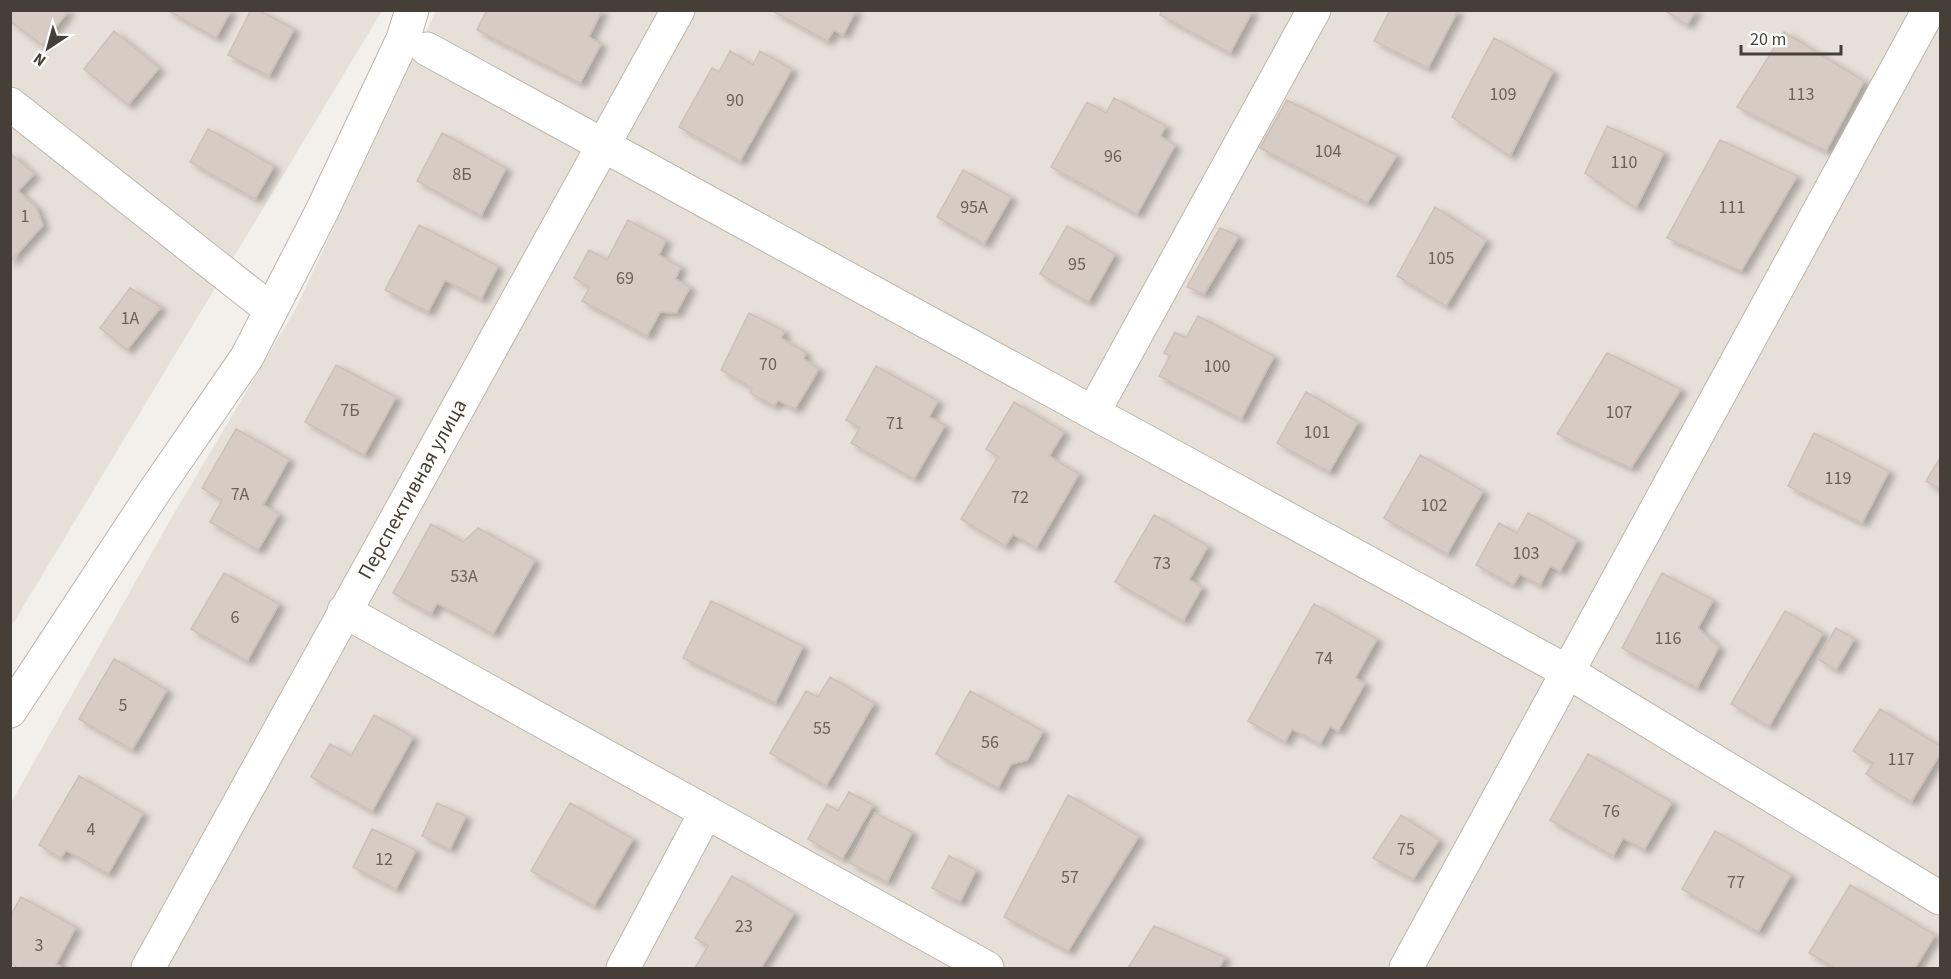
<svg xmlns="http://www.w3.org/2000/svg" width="1951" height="979" font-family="'Source Sans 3',sans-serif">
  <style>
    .residential { fill: #e7e0d8 }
    .building { fill: #d7ccc3; stroke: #cec0b4; stroke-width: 1.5; filter: url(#shadow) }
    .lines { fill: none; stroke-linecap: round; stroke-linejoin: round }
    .minor-casing { stroke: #beb5ad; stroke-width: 35 }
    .minor { stroke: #fff; stroke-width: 33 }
    .labels { text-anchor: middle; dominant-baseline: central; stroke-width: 4.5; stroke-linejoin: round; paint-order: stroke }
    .number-label { font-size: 18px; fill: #6a625b }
    .street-label { font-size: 21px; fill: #463f38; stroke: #fff }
  </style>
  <defs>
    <filter id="shadow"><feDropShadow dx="6" dy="4" stdDeviation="3" flood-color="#0004"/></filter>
  </defs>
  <rect width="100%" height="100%" fill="#f3efea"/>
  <path class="residential" d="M11 11H382L11 627Z
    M436 11H1940V968H11V803L173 515 295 310Z"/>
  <path class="building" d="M10 10H69L42 45 10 21Z
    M167 10H231L216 38Z
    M251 10H258L294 29 269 76 228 55Z
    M487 10H602L589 37 601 44 580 83 477 30Z
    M771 10H856L843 35 834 30 827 41Z
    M1162 10H1253L1230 53 1160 15Z
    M1390 10H1458L1428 68 1374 41Z
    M1664 10H1696L1687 25Z
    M114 31 159 68 128 105 84 69Z
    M1784 32 1864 81 1826 151 1737 107Z
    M1494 38 1553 71 1510 156 1452 117Z
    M730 51 753 65 760 51 792 69 740 161 679 127 712 68 719 72Z
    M1114 98 1166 126 1160 136 1175 145 1137 214 1051 167 1087 102 1106 113Z
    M1287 100 1397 155 1367 203 1260 148Z
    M1607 126 1664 152 1636 208 1585 173Z
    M208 129 274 166 255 199 190 162Z
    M442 133 506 168 481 216 417 181Z
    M1720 140 1797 176 1741 271 1667 238Z
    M10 153 34 174 18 191 36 207 43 225 10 262Z
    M963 170 1011 197 984 244 937 217Z
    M1435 207 1486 240 1446 306 1397 276Z
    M628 220 666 240 659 255 681 267 675 279 690 287 676 313 660 312 647 336 582 301 590 287 574 278 589 250 607 260Z
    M419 225 498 266 481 299 445 280 428 312 385 290Z
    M1067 226 1115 254 1088 302 1040 274Z
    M1220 228 1239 236 1204 294 1187 287Z
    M130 288 161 307 127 350 100 328Z
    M130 288 161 307 127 350 100 328Z
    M749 313 784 331 781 338 805 352 804 359 819 369 795 409 778 400 774 406 750 393 752 388 721 370Z
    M1198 316 1274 356 1241 419 1159 376 1170 356 1164 353 1175 332 1186 338Z
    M1607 353 1681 389 1631 468 1557 434Z
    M336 365 396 397 364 455 305 422Z
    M876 366 938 401 929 417 945 425 914 479 851 443 860 428 846 420Z
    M1306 392 1358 422 1329 472 1277 443Z
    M1014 402 1064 432 1049 456 1079 474 1036 548 1013 534 1005 546 961 519 998 457 986 449Z
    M236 429 289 459 263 505 279 514 258 550 210 522 222 500 202 488Z
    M1814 433 1889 471 1862 523 1788 486Z
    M1420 455 1483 491 1447 554 1384 518Z
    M1940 458V490L1926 481Z
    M1528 513 1577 540 1560 571 1550 566 1540 585 1520 574 1513 585 1476 565 1499 523 1517 533Z
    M1154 515 1208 546 1189 580 1202 587 1183 621 1115 582Z
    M431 524 463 542 478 528 535 560 493 634 437 603 431 614 393 593Z
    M224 573 279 604 247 661 191 629Z
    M1662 573 1713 600 1698 628 1719 647 1697 688 1622 648Z
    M711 601 803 646 775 703 683 658Z
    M1314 604 1377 639 1355 678 1365 683 1338 731 1330 726 1320 744 1292 729 1285 742 1248 721Z
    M1785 611 1823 633 1769 726 1731 704Z
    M1836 628 1854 639 1836 670 1818 659Z
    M114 659 167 690 132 750 79 719Z
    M830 677 874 703 826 786 770 753 806 691 818 697Z
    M970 691 1043 731 1027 760 1011 764 998 788 936 754Z
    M1880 709 1940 746V754L1911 802 1866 774 1873 763 1853 751Z
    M374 715 413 737 372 811 311 777 330 744 351 756Z
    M1588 754 1672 802 1644 850 1623 838 1613 856 1550 820Z
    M79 776 143 813 108 874 66 850 61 858 39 845Z
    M849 792 873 805 842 859 808 839 827 804 838 811Z
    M1068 795 1139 836 1068 951 1004 917Z
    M437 803 466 816 450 849 422 836Z
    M570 803 633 839 594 906 531 871Z
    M875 813 912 832 887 882 850 863Z
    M1401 815 1439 840 1413 879 1373 858Z
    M372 829 416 850 396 889 353 867Z
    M1715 831 1791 875 1758 932 1682 889Z
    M949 856 976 870 960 902 932 888Z
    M732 876 794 913 761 968H695L708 946 695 938Z
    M1850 885 1935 935 1915 968H1835L1809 953Z
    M21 897 76 927 56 964 63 968H15L16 966 10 963V916Z
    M1154 926 1225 957 1219 968H1128Z"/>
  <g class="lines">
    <g class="minor-casing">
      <path id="minor" d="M427 49 1568 672 1940 898
        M10 104 271 310
        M1094 411 1314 10
        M344 611 987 968
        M10 711 154 492 247 357 322 211 403 39 412 10
        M148 968 678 10
        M623 968 706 812
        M1406 968 1924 19"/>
    </g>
    <use href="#minor" class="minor"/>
  </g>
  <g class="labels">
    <g class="number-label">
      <text x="1503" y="94">109</text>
      <text x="1801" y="94">113</text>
      <text x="735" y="100">90</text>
      <text x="1328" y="151">104</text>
      <text x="1113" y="156">96</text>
      <text x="1624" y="162">110</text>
      <text x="462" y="174">8Б</text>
      <text x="974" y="207">95А</text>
      <text x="1732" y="207">111</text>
      <text x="25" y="216">1</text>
      <text x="1441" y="258">105</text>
      <text x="1077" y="264">95</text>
      <text x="625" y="278">69</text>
      <text x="130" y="318">1А</text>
      <text x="768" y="364">70</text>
      <text x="1217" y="366">100</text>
      <text x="350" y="410">7Б</text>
      <text x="1619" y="412">107</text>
      <text x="895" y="423">71</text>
      <text x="1317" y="432">101</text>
      <text x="1838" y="478">119</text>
      <text x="240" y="494">7А</text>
      <text x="1020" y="497">72</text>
      <text x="1434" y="505">102</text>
      <text x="1526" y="553">103</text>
      <text x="1162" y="563">73</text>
      <text x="464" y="576">53А</text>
      <text x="235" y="617">6</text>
      <text x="1668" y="638">116</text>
      <text x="1324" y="658">74</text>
      <text x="123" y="705">5</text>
      <text x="822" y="728">55</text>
      <text x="990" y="742">56</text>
      <text x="1901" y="759">117</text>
      <text x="1611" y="811">76</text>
      <text x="91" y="829">4</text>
      <text x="1406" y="849">75</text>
      <text x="384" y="859">12</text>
      <text x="1070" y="877">57</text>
      <text x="1736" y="882">77</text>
      <text x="744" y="926">23</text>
      <text x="39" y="945">3</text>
    </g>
    <g class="street-label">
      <text transform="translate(412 489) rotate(-61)">Перспективная улица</text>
    </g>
  </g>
  <rect width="1951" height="979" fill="none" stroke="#463f38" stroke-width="24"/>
  <g transform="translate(48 48) rotate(216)" stroke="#ffffff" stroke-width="4.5" paint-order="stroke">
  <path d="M0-4.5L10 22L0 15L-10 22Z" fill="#463f38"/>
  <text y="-9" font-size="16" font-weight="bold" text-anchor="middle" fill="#463f38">N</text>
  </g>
  <path d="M1741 45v9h100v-9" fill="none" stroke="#463f38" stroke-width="3"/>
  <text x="1750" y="45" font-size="18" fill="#463f38" stroke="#ffffff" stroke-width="4.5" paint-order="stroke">20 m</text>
</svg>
